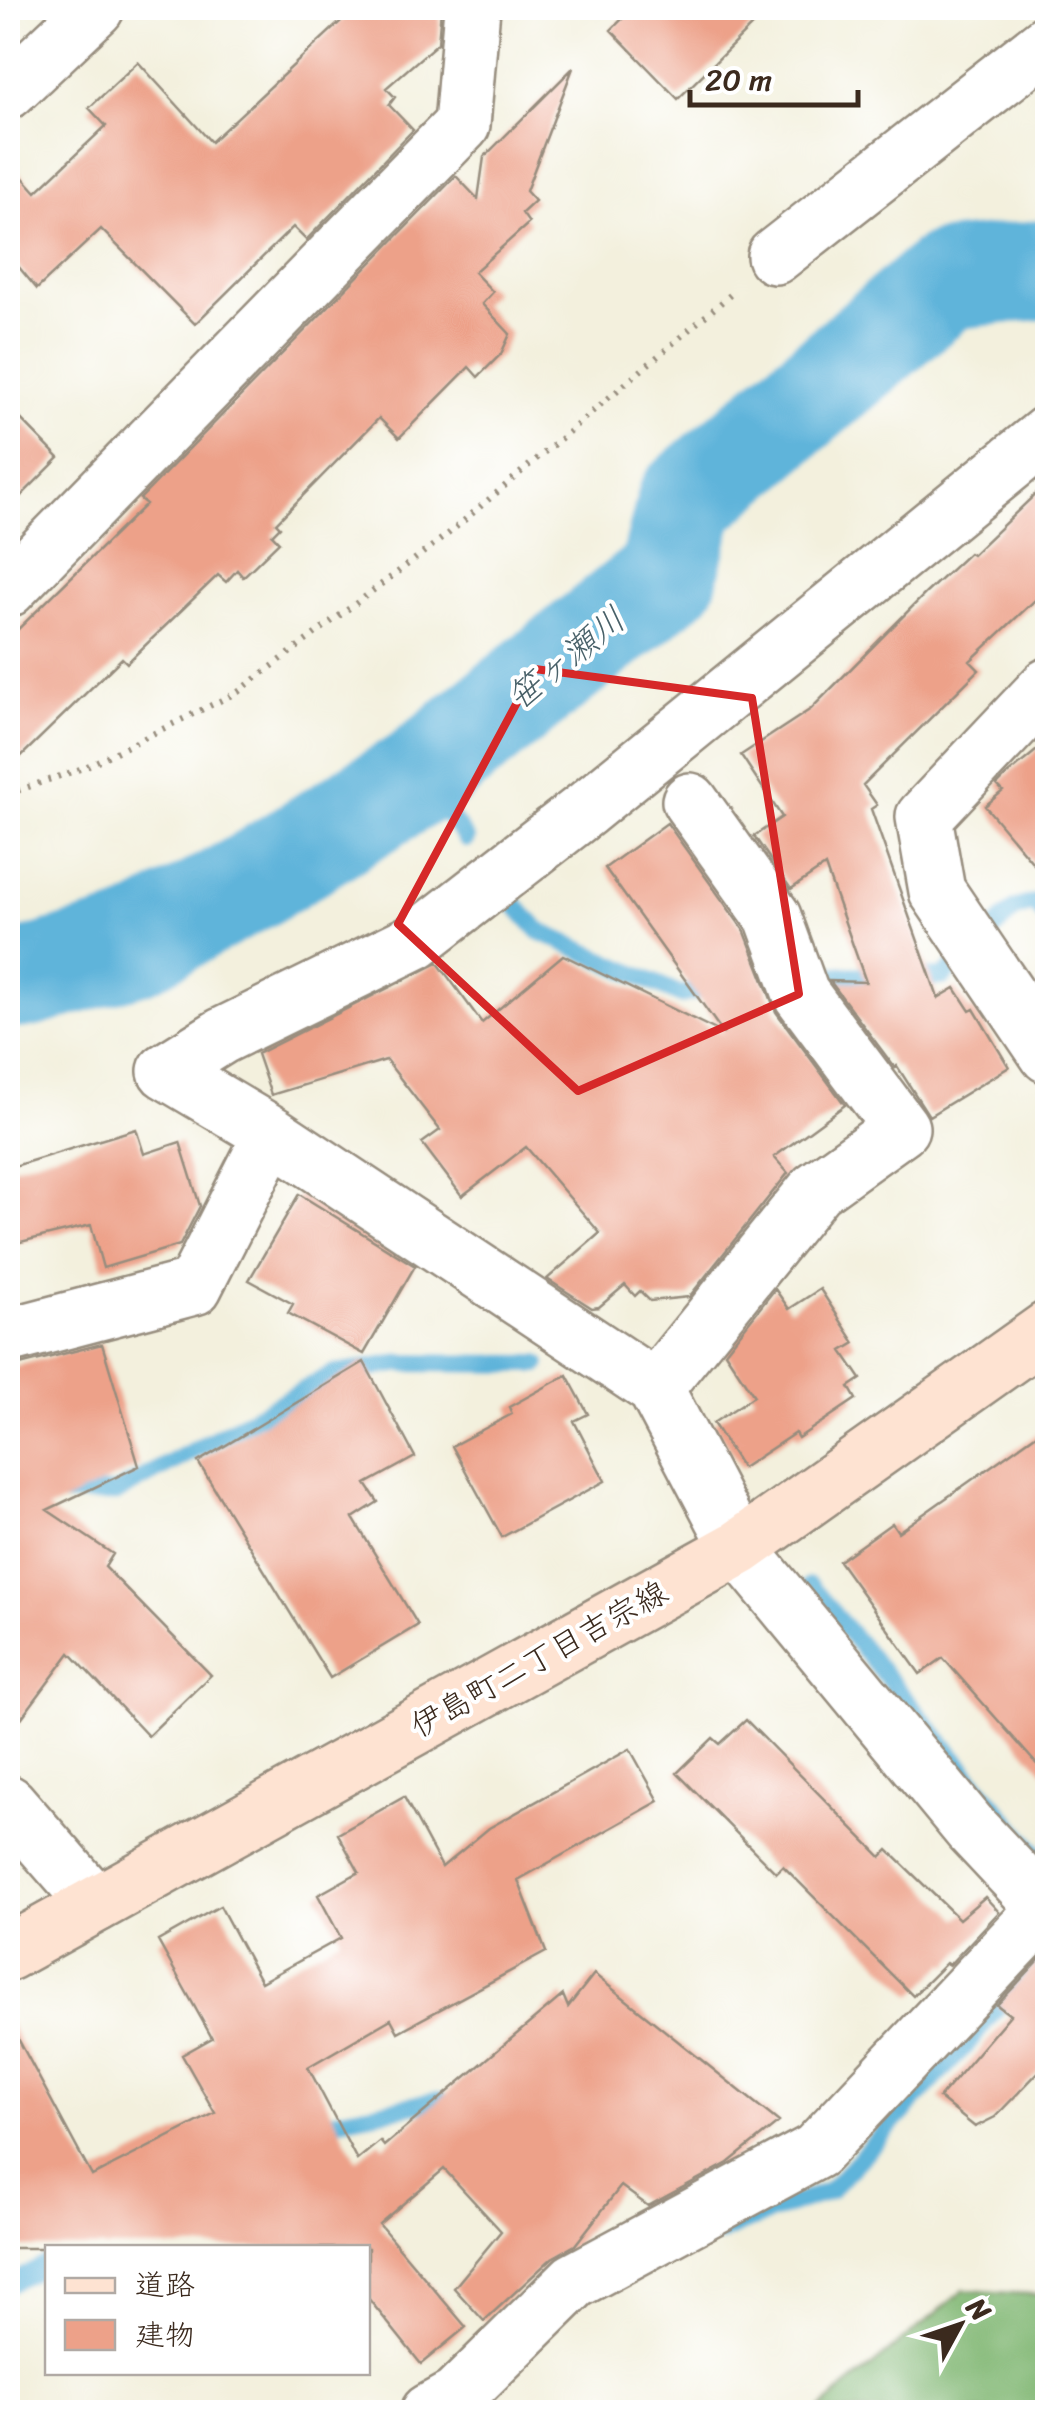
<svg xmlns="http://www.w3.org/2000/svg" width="1055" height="2420" font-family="Sriracha,'Klee One',sans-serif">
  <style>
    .forest { fill: #82b874; stroke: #5e7149; stroke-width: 2.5 }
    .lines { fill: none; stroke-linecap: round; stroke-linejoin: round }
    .stream { stroke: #5eb4da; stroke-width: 18 }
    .river { stroke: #5eb4da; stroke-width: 100 }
    .building { fill: #eda189 }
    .street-casing { stroke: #978d7e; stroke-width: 60 }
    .secondary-casing { stroke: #978d7e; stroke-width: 60 }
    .path { stroke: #978d7e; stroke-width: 6; stroke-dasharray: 2.5 8; stroke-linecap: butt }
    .street { stroke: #fff; stroke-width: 55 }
    .secondary { stroke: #fee3d2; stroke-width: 55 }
    .marked { fill: none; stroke: #d62828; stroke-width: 8; stroke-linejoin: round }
    .labels { text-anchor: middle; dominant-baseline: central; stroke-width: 8; stroke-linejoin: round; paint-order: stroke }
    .street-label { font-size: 32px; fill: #3b2a1e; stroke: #fff }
    .water-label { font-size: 35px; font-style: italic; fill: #496169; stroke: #fff }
  </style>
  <rect width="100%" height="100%" fill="#fff"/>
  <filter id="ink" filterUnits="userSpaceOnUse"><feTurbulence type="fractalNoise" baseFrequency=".01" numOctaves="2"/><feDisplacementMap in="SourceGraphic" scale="20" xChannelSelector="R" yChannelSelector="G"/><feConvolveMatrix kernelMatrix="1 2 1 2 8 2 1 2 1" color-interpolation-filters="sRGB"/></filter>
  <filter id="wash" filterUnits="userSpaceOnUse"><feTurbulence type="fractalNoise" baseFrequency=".0048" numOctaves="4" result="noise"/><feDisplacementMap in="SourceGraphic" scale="40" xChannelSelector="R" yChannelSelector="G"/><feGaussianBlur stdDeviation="2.25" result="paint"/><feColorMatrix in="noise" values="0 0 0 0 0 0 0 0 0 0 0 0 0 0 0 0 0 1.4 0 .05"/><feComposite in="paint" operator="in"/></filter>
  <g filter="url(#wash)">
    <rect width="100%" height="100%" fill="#f3f0dd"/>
    <path class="forest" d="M964 2290 1047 2295V2412H816Z"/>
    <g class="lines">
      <path class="stream" d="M419 776 466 839
        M513 902 539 931 681 995 717 986
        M801 974 885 976
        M911 977H943L1016 908 1035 903 1048 920
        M60 1494 116 1493 333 1374 402 1363 538 1364
        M810 1586 1034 1852 1048 1864
        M314 2124 439 2100 460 2107
        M719 2234 739 2224 829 2191 968 2043 1036 1960
        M8 2285 48 2264"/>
      <path class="river" d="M8 979 28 978 134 946 255 879 419 776 668 576 687 500 947 280 1048 269"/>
    </g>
    <g id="blocks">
      <path class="building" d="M355 8H441L438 43 386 88 395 97 389 105 413 130 306 240 293 227 195 324 101 229 37 289 8 254V161L36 192 106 126 89 108 138 62 211 142Z
        M633 8H770L678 99 611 30Z
        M573 68 526 191 535 201 522 213 529 223 474 272 493 292 482 304 510 334 501 354 478 377 469 367 399 438 379 418 276 523 280 527 272 535 279 542 243 577 237 570 226 582 218 575 127 663 122 658 8 769V639L146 504 140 499 456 176 478 199 484 157Z
        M8 406 59 458 8 509Z
        M1048 482V588L970 661 979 670 863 785 877 805 871 809 938 998 955 988 970 1011 974 1009 1009 1067 929 1116 897 1066 895 1068 830 981 866 982 825 866 791 889 754 836 782 817 741 755 811 709 925 594 969 553 972 555Z
        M1048 741V881L985 806 1003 791 997 785 1007 775Z
        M667 823 745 932 776 1012 845 1105 774 1157 788 1173 689 1297 650 1301 640 1291 635 1296 625 1285 599 1307 592 1308 547 1279 600 1233 526 1147 462 1196 422 1143 440 1130 386 1060 271 1095 257 1054 438 963 482 1023 563 955 724 1034 605 868Z
        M136 1129 144 1154 180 1142 200 1206 180 1245 103 1268 91 1225 8 1245V1168Z
        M299 1194 415 1266 364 1354 288 1313 293 1304 249 1280Z
        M775 1289 789 1309 820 1289 855 1343 842 1351 861 1379 849 1387 856 1399 798 1438 795 1433 742 1468 713 1423 754 1396 725 1352Z
        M102 1344 139 1466 47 1510 113 1554 105 1567 211 1675 148 1736 70 1653 8 1736V1368Z
        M364 1362 415 1457 366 1484 378 1502 353 1518 418 1625 330 1678 198 1462Z
        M567 1375 588 1414 574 1421 605 1481 502 1537 452 1446 512 1414 509 1407Z
        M1048 1426V1777L943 1658 920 1674 839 1561 892 1523 898 1532Z
        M746 1720 881 1857 888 1850 959 1919 985 1897 999 1912 949 1965 946 1963 913 1996 783 1866 776 1873 677 1773 713 1738 720 1744Z
        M630 1749 659 1801 518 1880 546 1952 398 2032 391 2019 308 2067 357 2160 380 2141 384 2146 563 1995 568 2007 594 1974 779 2122 728 2163 648 2206 621 2186 575 2245 552 2258 484 2321 454 2288 501 2231 444 2169 379 2224 466 2327 421 2364 368 2298V2248H8V2020L92 2176 215 2113 182 2055 212 2038 158 1941 220 1906 261 1982 341 1938 318 1895 359 1872 338 1834 404 1797 442 1867 489 1828Z
        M1041 1958 1048 1965V2062L995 2117 975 2127 939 2098 1010 2015 997 2005Z"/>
    </g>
  </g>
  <g filter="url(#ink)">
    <use href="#blocks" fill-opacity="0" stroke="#978d7e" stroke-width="2.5"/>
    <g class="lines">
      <g class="street-casing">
        <path id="street" d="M8 91 96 8
          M775 256 1048 42
          M1048 433 586 809 416 941 222 1036 166 1071 272 1134 655 1388 739 1548 971 1829 1048 1911
          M8 589 462 125 472 8
          M1048 686 924 817 937 891 1048 1055
          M8 1336 194 1287 272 1134
          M655 1388 816 1189 901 1128 801 994 773 917 690 801
          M8 1803 96 1904
          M429 2412 456 2397 574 2281 816 2151 1045 1909"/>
      </g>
      <g class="secondary-casing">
        <path id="secondary" d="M8 1953 739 1548 1048 1329"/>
      </g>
      <path class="path" d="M8 794 83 768 238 692 448 534 736 290"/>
      <use href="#street" class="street"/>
      <use href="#secondary" class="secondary"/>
    </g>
  </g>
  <path class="marked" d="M535 669 752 698 799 994 578 1091 398 924Z"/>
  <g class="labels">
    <g class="street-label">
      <text transform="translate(539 1659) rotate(-29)">伊島町二丁目吉宗線</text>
    </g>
    <g class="water-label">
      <text transform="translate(566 658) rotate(-39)">笹ヶ瀬川</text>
    </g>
  </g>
  <rect width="1055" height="2420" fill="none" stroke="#fff" stroke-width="40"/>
  <rect x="45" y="2245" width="325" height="130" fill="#ffffff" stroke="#b1aaa5" stroke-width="2.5"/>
  <rect x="65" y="2278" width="50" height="15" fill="#fee3d2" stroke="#b1aaa5" stroke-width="2.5"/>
  <text x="135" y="2295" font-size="30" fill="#3b2a1e">道路</text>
  <rect x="65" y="2320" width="50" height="30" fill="#eda189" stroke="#b1aaa5" stroke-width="2.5"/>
  <text x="135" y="2345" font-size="30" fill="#3b2a1e">建物</text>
  <g transform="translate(960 2325) rotate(50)" stroke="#ffffff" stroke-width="8" paint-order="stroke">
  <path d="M0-8L18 38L0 25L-18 38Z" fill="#3b2a1e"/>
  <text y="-15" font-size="28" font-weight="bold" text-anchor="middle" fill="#3b2a1e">N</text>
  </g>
  <path d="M690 90v15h168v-15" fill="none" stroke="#3b2a1e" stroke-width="5"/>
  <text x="705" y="90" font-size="30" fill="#3b2a1e" stroke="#ffffff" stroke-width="8" paint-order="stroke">20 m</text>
</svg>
